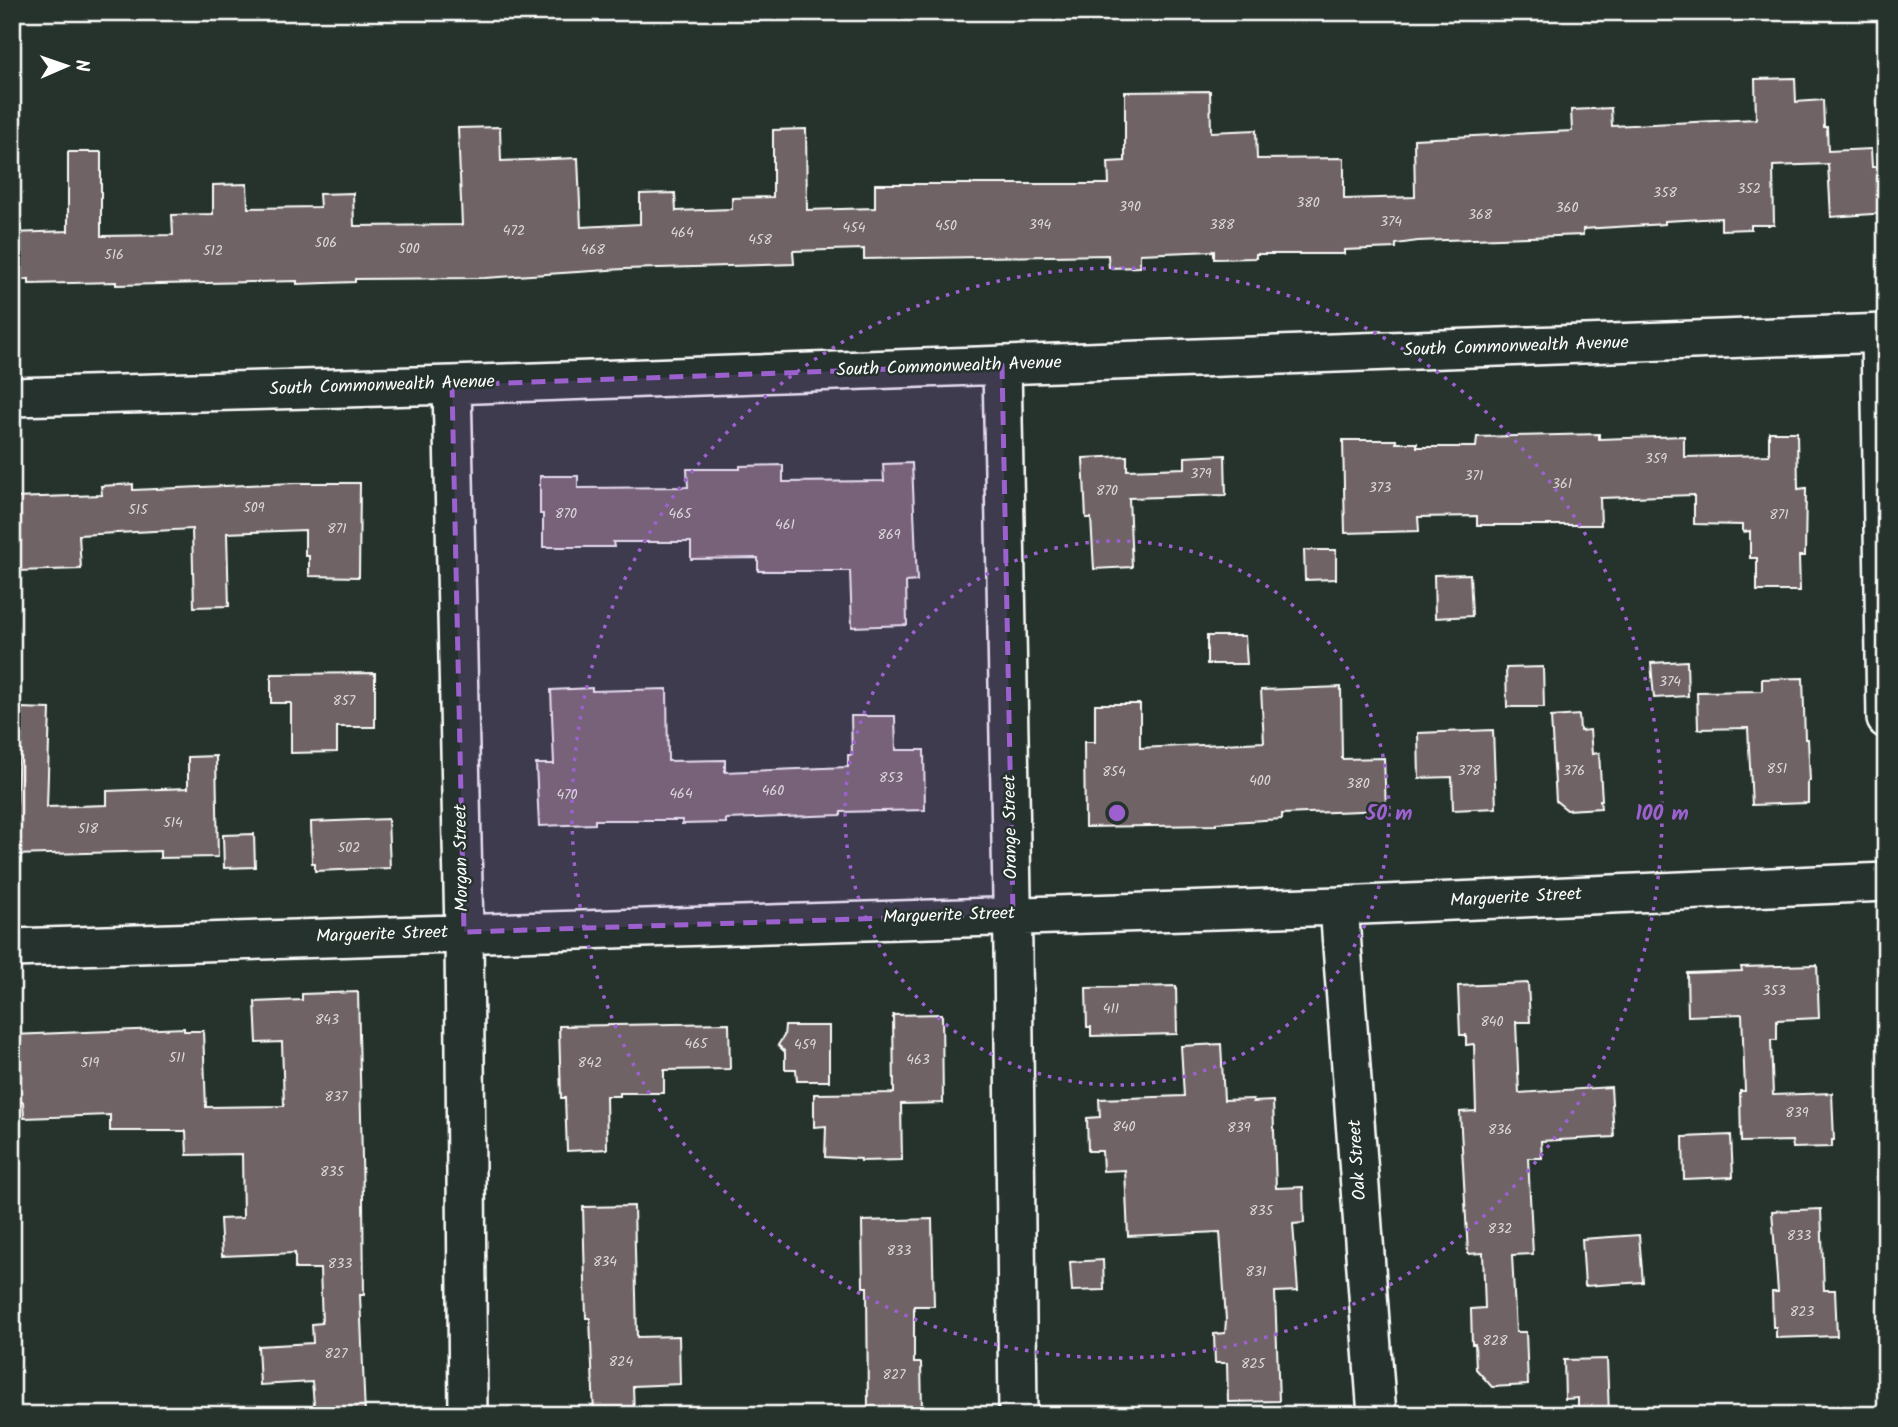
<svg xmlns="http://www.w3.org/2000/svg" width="1898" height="1427" font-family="Kalam,sans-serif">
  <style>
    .building { fill: #6f6366; stroke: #fff; stroke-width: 2 }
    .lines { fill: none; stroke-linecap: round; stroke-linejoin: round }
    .street-casing { stroke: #fff; stroke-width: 42 }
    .street { stroke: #26332d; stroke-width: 37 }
    .marked { fill: #9c61cf; fill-opacity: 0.2; stroke: #9c61cf; stroke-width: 5; stroke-dasharray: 14 9; stroke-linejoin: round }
    .ring { fill: none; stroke: #9c61cf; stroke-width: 3.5; stroke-dasharray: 3.5 7 }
    .labels { text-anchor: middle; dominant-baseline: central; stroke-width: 5; stroke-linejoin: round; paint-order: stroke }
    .number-label { font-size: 14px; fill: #dbd8d9 }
    .street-label { font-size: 18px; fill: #fff; stroke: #26332d }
    .centre { fill: #9c61cf; stroke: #26332d; stroke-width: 3.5 }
    .ring-label { font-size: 21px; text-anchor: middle; font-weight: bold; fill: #9c61cf; stroke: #26332d; stroke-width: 5; stroke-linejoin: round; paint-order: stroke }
  </style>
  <rect width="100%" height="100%" fill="#26332d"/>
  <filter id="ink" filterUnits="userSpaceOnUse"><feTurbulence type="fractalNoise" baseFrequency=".0143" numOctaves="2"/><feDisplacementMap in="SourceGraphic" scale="14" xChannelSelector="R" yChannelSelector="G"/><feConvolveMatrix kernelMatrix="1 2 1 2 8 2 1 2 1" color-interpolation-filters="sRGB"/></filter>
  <g filter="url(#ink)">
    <path class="building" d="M1795 78 1796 102 1823 100 1824 127H1827L1828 151 1871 149 1872 167H1886V213L1831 217 1828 164 1773 166 1774 225H1751V229L1721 230V218L1665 221V224L1583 229V235L1418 241 1396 244V248L1344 250V254H1256V258L1214 259V251L1140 254V267L1109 268 1108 255 864 259V249L793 251 794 264 624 269 485 278 355 279V282L297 284V281L116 285V282L29 284V279L21 280 20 272 12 273V233L68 231V152H101V236L173 235 172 215 213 214V185L247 184 248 208 320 207 319 194 353 193 354 226 462 225 458 128 500 127 501 161 578 158 581 227 640 224V194L675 193 676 211 732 209V198L773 197V130L806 129 807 210 875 208V184H1109L1108 162 1125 161V92L1210 91 1211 132 1256 130 1257 159 1344 158V199L1415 197 1414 139 1572 131 1571 110 1611 108 1612 126 1756 119 1755 79Z
      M1769 432H1797L1798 489 1806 488 1805 556H1799L1800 591H1757V558H1750V531L1743 532V525L1694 524V495L1600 498 1601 525H1477V516L1418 517 1419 531 1345 533 1343 440H1396V443H1417V447H1476L1477 437 1599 434V439L1684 436V457L1769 455Z
      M1225 455 1226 495 1129 498 1132 567 1094 569 1091 518H1086L1083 458 1127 456V470L1185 468V457Z
      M912 463 917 581 906 582 907 625 852 627 850 571H758V558L691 559V542H613L614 547H543V514H540V476H578V488L688 487 687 469H740V466L783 465V482L884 481 883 464Z
      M295 483H360L359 577 309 576V556H305V530L227 533 229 606 194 607 192 529 79 535 81 569 17 571V545H12V498L102 495 101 486 133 484V490Z
      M1304 550H1336V579L1305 580Z
      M1470 574 1472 616 1435 618 1434 575Z
      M1207 636H1245L1247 664H1207Z
      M1687 661 1688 696 1654 698 1651 663Z
      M1543 667 1544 707H1507L1506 668Z
      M375 673V727H337V752L291 753V703H271V674Z
      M1803 678 1805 739H1808L1810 781H1808V803L1752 805 1748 728 1698 729 1697 692 1762 691V679Z
      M1341 687 1342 759 1384 758 1386 810 1282 814V819L1216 823V825L1085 827 1084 742H1095V704H1140V748L1264 742 1261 690Z
      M592 688V691L667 689 668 761 725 760V772L848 767V755H852L851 716H895L896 750H924L925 810 841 812V815L726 819V823L682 824V820H595V824L539 826 536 764H554L551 690Z
      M20 708 50 709 47 807 107 805V791L188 788V757L216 756 218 857 160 858V851L12 855V805L17 804Z
      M1579 715 1580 731 1590 730 1592 754 1599 753 1602 800H1600L1601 808 1567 810 1556 801 1551 717Z
      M1493 730 1496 808 1453 810 1452 777 1419 778 1418 733Z
      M388 819 390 868 315 871V863H312L311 822Z
      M254 834 255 867 224 868 223 835Z
      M1817 965 1819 1018 1777 1020V1040H1771L1773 1095 1832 1093 1834 1140H1832V1147L1793 1148 1792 1141 1741 1142 1740 1091H1745L1742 1014 1688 1016 1687 973 1742 971 1741 967Z
      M1528 983 1530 1022H1516L1519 1093 1611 1087 1614 1137 1541 1141 1542 1158H1528L1533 1254 1512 1255 1516 1332H1526L1528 1385 1492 1387 1476 1369 1475 1344H1472L1471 1309 1485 1308 1483 1253 1468 1254 1460 1112 1476 1111 1474 1044 1466 1045V1035H1460L1458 986Z
      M1176 986 1177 1034 1091 1036V1027H1087L1086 988Z
      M358 992 363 1199 364 1295H360L365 1415H315L312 1382 260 1385 258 1346 313 1343 312 1324 322 1323 320 1269H295V1253L222 1256 220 1219 243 1218 242 1154 187 1155 186 1131H110V1115L24 1118 23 1102H14L12 1035 184 1028V1031H203L206 1107 284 1106 282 1042 257 1043 255 1002 302 1000V994Z
      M942 1014 943 1103 901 1104 902 1160 861 1161V1159L825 1157 826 1126 814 1127V1094L894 1093 893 1015Z
      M729 1023 730 1069 664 1070V1093H620V1096H606L607 1149 567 1151 565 1098H561L559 1026Z
      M785 1026H829V1081H797L796 1069H785V1052L778 1045 784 1036Z
      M1221 1044 1224 1100 1253 1099V1102L1273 1101 1276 1188 1303 1187 1304 1223 1293 1224 1298 1291 1275 1292 1279 1401 1228 1402 1227 1363H1215L1214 1334 1225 1333 1226 1320 1220 1232 1128 1236 1125 1170 1103 1171 1102 1151H1088L1087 1118 1100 1117 1099 1099 1184 1096 1181 1046Z
      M1731 1135 1733 1177 1684 1179 1683 1137Z
      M634 1206 637 1337 679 1336 680 1384 633 1386 634 1415H594L590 1318H586L583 1207Z
      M1821 1209 1824 1290H1835L1837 1336 1776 1338V1327H1773L1772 1292H1778L1772 1211Z
      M932 1219 934 1306H914V1363H921L922 1409 868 1410 867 1287H863L862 1221Z
      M1639 1235 1643 1282 1585 1286 1582 1239Z
      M1103 1260 1104 1290 1072 1291 1070 1262Z
      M1607 1359 1609 1415H1578V1398L1565 1399 1564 1360Z"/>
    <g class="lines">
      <g class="street-casing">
        <path id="street" d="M1880 334 1886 719
          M1002 365 1013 950 1018 1415
          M452 385 464 932 468 1415
          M12 397 452 385 1886 333
          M1339 906 1377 1415
          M12 948 1339 906 1886 882"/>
      </g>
      <use href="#street" class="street"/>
    </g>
  </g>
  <path class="marked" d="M1002 365 1013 914 464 932 452 385Z"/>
  <g class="ring">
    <circle cx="1117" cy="813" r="272"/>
    <circle cx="1117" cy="813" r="545"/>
  </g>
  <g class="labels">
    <g class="number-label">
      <text x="1749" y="189">352</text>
      <text x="1665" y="193">358</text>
      <text x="1308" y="203">380</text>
      <text x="1130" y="207">390</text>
      <text x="1567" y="208">360</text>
      <text x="1480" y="215">368</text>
      <text x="1391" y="222">374</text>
      <text x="1040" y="225">394</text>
      <text x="1222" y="225">388</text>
      <text x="946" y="226">450</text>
      <text x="854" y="228">454</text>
      <text x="514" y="231">472</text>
      <text x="682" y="233">464</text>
      <text x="760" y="240">458</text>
      <text x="326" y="243">506</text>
      <text x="409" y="249">500</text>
      <text x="593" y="250">468</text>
      <text x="213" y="251">512</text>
      <text x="114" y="255">516</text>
      <text x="1656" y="459">359</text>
      <text x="1201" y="474">379</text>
      <text x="1474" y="476">371</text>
      <text x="1562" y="484">361</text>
      <text x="1380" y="488">373</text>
      <text x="1107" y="491">870</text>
      <text x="254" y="508">509</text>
      <text x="138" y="510">515</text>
      <text x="566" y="514">870</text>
      <text x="680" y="514">465</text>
      <text x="1779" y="515">871</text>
      <text x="785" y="525">461</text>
      <text x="337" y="529">871</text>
      <text x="889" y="535">869</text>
      <text x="1670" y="682">374</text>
      <text x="344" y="701">857</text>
      <text x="1777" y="769">851</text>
      <text x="1469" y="771">378</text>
      <text x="1574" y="771">376</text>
      <text x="1114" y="772">854</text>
      <text x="891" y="778">853</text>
      <text x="1260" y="781">400</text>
      <text x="1358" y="784">380</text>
      <text x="773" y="791">460</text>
      <text x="681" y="794">464</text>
      <text x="567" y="795">470</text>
      <text x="173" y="823">514</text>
      <text x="88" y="829">518</text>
      <text x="349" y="848">502</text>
      <text x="1774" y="991">353</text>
      <text x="1111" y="1009">411</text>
      <text x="327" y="1020">843</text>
      <text x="1492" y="1022">840</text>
      <text x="696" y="1044">465</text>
      <text x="805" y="1045">459</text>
      <text x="177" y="1058">511</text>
      <text x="918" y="1060">463</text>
      <text x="90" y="1063">519</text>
      <text x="590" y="1063">842</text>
      <text x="336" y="1097">837</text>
      <text x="1797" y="1113">839</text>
      <text x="1124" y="1127">840</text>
      <text x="1239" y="1128">839</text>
      <text x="1500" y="1130">836</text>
      <text x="332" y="1172">835</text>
      <text x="1261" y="1211">835</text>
      <text x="1500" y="1229">832</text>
      <text x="1799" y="1236">833</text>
      <text x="899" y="1251">833</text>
      <text x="605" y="1262">834</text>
      <text x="340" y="1264">833</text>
      <text x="1256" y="1272">831</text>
      <text x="1802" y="1312">823</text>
      <text x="1495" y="1341">828</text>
      <text x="336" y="1354">827</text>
      <text x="621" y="1362">824</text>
      <text x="1253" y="1364">825</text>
      <text x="894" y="1375">827</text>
    </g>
    <g class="street-label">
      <text transform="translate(1516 347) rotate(-2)">South Commonwealth Avenue</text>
      <text transform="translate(949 367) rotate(-2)">South Commonwealth Avenue</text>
      <text transform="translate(382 386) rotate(-2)">South Commonwealth Avenue</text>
      <text transform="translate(1011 827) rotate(-91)">Orange Street</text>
      <text transform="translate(462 858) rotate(-91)">Morgan Street</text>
      <text transform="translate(1516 898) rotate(-3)">Marguerite Street</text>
      <text transform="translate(949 916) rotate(-2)">Marguerite Street</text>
      <text transform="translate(382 935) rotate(-2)">Marguerite Street</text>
      <text transform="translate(1358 1160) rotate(-94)">Oak Street</text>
    </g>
  </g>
  <circle cx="1117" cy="813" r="10" class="centre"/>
  <g class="ring-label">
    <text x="1389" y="820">50 m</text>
    <text x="1662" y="820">100 m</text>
  </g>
  <rect width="1898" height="1427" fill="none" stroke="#26332d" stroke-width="42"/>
  <rect x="21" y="21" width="1856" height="1385" fill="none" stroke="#fff" stroke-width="2.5" filter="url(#ink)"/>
  <g transform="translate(66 66) rotate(88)" stroke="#26332d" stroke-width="5" paint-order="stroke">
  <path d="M0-5L12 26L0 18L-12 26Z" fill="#ffffff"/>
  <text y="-10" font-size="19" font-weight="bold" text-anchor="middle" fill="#ffffff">N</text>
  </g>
</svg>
